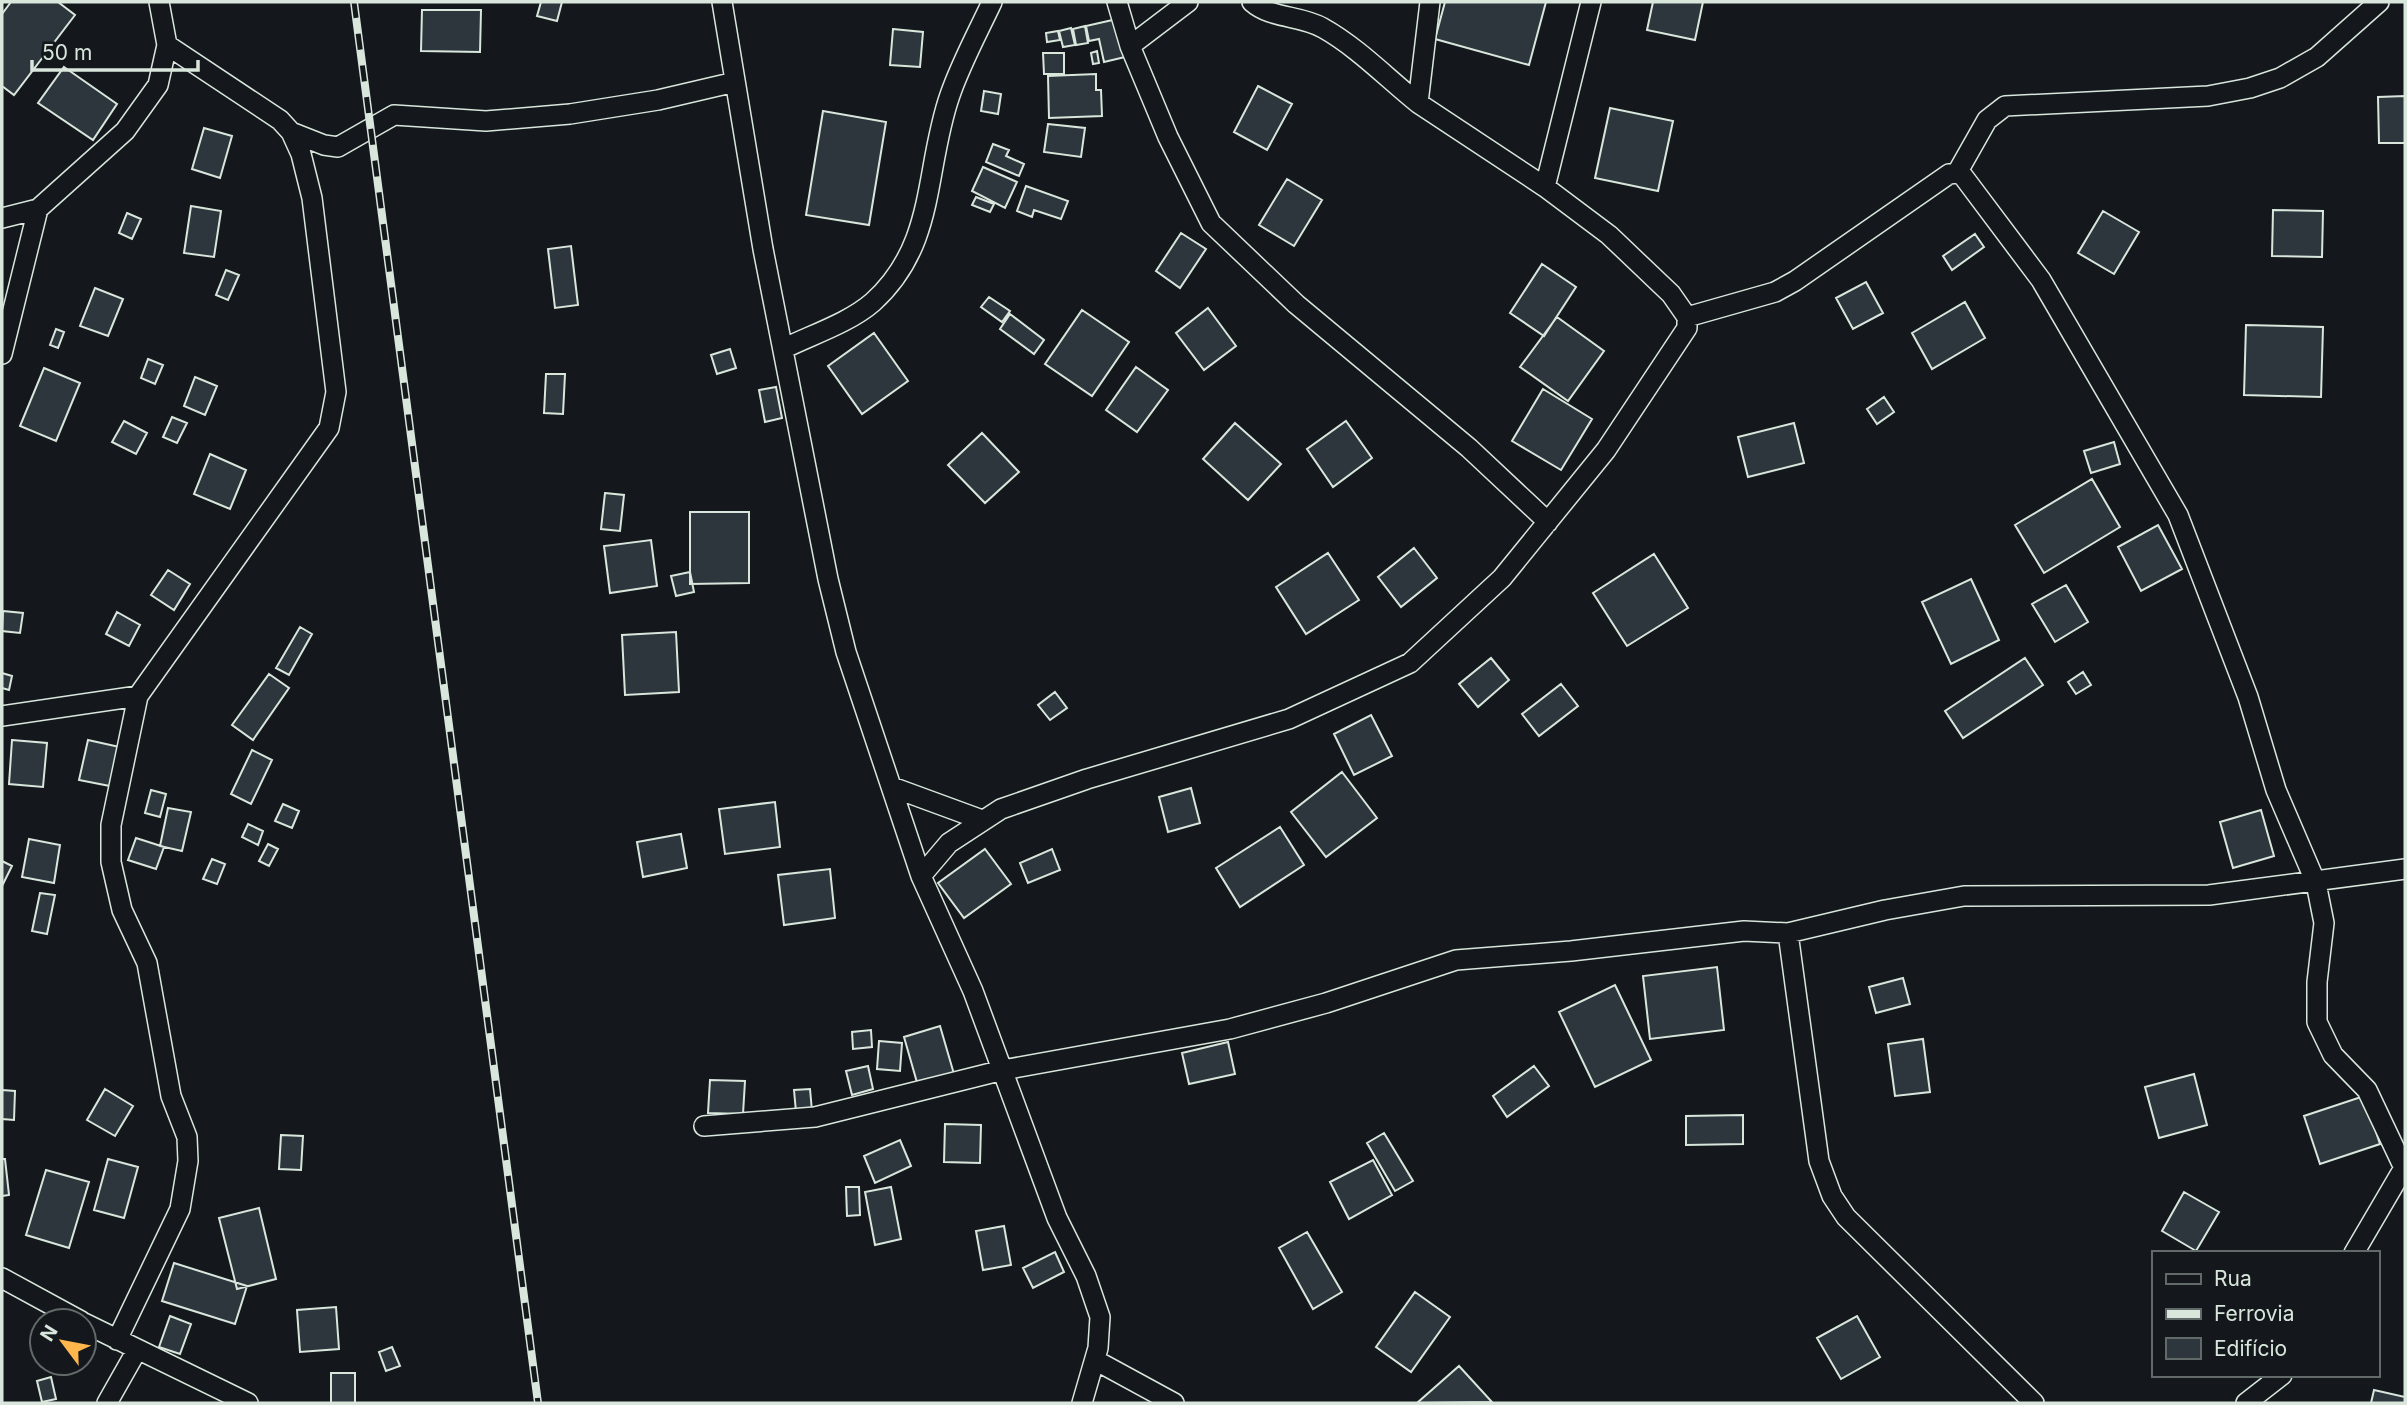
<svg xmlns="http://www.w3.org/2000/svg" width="2407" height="1405" font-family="Inter,sans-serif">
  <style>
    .building { fill: #2c363c; stroke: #d8e6dc; stroke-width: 2 }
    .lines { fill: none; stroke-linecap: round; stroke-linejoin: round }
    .street-casing { stroke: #d8e6dc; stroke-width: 22 }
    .street { stroke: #14181c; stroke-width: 19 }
    .rail-casing { stroke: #d8e6dc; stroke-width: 8 }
    .rail { stroke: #14181c; stroke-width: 5; stroke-dasharray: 16; stroke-linecap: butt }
  </style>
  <rect width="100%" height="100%" fill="#14181c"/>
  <path class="building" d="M11 2H58L75 15 14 95 2 86V14Z
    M541 2H562L557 21 537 16Z
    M1445 2H1546L1529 65 1435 39Z
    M1653 2H1703L1695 40 1647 30Z
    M422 10H481L480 52 421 51Z
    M1117 19 1125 57 1104 62 1099 39 1089 41 1086 26Z
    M1085 26 1088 43 1076 45 1073 29Z
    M1071 28 1075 45 1063 47 1059 31Z
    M893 29 923 32 920 67 890 65Z
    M1058 31 1060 40 1047 42 1046 33Z
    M1097 51 1099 63 1093 64 1091 53Z
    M1043 53H1064V74H1044Z
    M64 67 117 104 93 140 38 103Z
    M1096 74V90H1101L1102 116 1049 118 1048 76Z
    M1258 86 1292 104 1267 150 1234 132Z
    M984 91 1001 94 998 114 981 111Z
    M2405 96V143H2379L2378 97Z
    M1610 108 1673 121 1658 191 1595 178Z
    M823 111 886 122 869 225 806 215Z
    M1048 124 1085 128 1081 157 1044 152Z
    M204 128 232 136 220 178 192 169Z
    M993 144 1009 150 1006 156 1024 164 1019 176 986 162Z
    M983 167 1017 182 1005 208 972 191Z
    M1287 179 1322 200 1294 246 1259 225Z
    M1026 186 1068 201 1061 219 1034 210 1032 217 1017 211Z
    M976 197 994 204 990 212 972 205Z
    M191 206 221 211 214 257 184 253Z
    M2273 210 2323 211 2322 257 2272 256Z
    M2103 211 2139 232 2114 274 2078 253Z
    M127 213 141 219 132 239 119 233Z
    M1181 233 1206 249 1180 288 1156 271Z
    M1975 234 1984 247 1952 270 1943 256Z
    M571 246 578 305 555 308 548 249Z
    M1542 264 1576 287 1544 336 1510 313Z
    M226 270 239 275 228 300 216 295Z
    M1866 282 1883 313 1853 329 1836 298Z
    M95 288 123 299 108 336 80 326Z
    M989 297 1010 311 1002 322 981 307Z
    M1965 302 1985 338 1932 369 1912 333Z
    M1208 308 1236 346 1204 370 1176 333Z
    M1082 310 1129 342 1092 396 1045 364Z
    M1010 314 1044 340 1034 354 1000 329Z
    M1557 317 1604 351 1568 401 1520 367Z
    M2246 325 2323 327 2321 397 2244 395Z
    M56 329 64 332 58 348 50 345Z
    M874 333 908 381 862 414 828 366Z
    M730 349 736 368 717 374 711 355Z
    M148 359 163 365 155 384 141 378Z
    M1136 367 1168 390 1137 432 1106 410Z
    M44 368 80 383 56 441 20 426Z
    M546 374H565L563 414 544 413Z
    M195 377 217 386 205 415 184 406Z
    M776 387 782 418 765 422 759 390Z
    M1543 389 1592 419 1561 470 1512 441Z
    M1884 397 1894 412 1877 424 1867 409Z
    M172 417 187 423 177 443 163 437Z
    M124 421 147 433 136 454 112 442Z
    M1346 421 1372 458 1333 487 1307 449Z
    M1235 423 1281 464 1248 500 1203 459Z
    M1794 423 1804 463 1748 477 1738 437Z
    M982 433 1019 472 985 503 948 465Z
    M2114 442 2120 464 2091 473 2084 451Z
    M210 454 246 470 230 509 194 494Z
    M2092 479 2120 527 2044 573 2015 525Z
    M605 493 624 495 620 531 601 529Z
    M690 512H749V583L690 584Z
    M2158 525 2182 569 2141 591 2118 547Z
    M651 540 657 586 610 593 604 546Z
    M1414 548 1437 578 1401 607 1378 577Z
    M1328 553 1359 600 1306 634 1276 587Z
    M1654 554 1688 608 1627 646 1593 593Z
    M168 570 190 584 174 610 151 595Z
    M690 572 694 592 676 596 671 576Z
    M1971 579 1999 640 1951 664 1922 602Z
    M2066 585 2088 622 2055 642 2032 604Z
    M3 611 23 613 20 633 2 631Z
    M117 612 140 625 129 646 106 634Z
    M300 627 312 634 289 675 276 668Z
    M676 632 679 692 625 695 622 635Z
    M1491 658 1509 680 1478 707 1459 684Z
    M2025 658 2043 685 1963 738 1945 711Z
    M2083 672 2091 685 2076 694 2068 682Z
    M2 673 12 676 9 690 2 688Z
    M269 674 289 688 253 740 232 725Z
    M1561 684 1578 706 1539 736 1522 714Z
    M1055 692 1067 708 1050 720 1038 705Z
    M1371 715 1392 756 1354 775 1334 734Z
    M12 740 47 743 43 787 9 784Z
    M88 740 124 748 115 787 79 780Z
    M252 750 272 760 251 804 231 794Z
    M1342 772 1377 818 1326 857 1291 812Z
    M1191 788 1200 823 1168 832 1159 797Z
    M151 790 166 794 160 817 145 813Z
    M775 802 780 847 725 854 719 809Z
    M283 804 299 811 292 828 275 821Z
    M168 808 191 812 182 851 160 846Z
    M2261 810 2274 856 2233 868 2220 822Z
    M248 824 263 831 258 845 242 837Z
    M1280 827 1304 865 1240 907 1216 868Z
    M681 834 687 868 643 877 637 842Z
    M136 838 164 847 156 869 128 860Z
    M29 839 60 845 54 883 22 877Z
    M268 844 278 849 269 866 259 861Z
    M985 849 1011 884 964 918 938 883Z
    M1052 849 1060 870 1028 883 1020 863Z
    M212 859 225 864 217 884 203 879Z
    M2 861 12 866 2 886Z
    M830 869 835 918 784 925 778 875Z
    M40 893 55 895 47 934 32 931Z
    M1717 967 1724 1030 1650 1039 1643 976Z
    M1903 978 1910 1004 1876 1013 1869 987Z
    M1615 985 1651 1060 1595 1087 1559 1012Z
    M940 1026 954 1074 918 1086 904 1037Z
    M871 1030 872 1047 853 1049 852 1032Z
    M1923 1039 1930 1092 1895 1096 1888 1044Z
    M879 1041 902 1043 900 1071 877 1069Z
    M1228 1042 1235 1074 1189 1084 1182 1053Z
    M868 1066 873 1089 852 1095 846 1071Z
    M1534 1066 1549 1086 1507 1117 1493 1096Z
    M2194 1074 2207 1125 2159 1138 2145 1087Z
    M710 1080 745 1081 743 1114 708 1113Z
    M105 1089 133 1106 115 1136 87 1120Z
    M810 1089 812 1111 796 1112 794 1090Z
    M2 1090 15 1091 14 1120 2 1119Z
    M2364 1096 2380 1144 2320 1164 2304 1116Z
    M1743 1115V1144L1686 1145V1116Z
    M945 1124 981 1125 980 1163 944 1162Z
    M1384 1133 1413 1181 1395 1191 1367 1143Z
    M281 1135 303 1136 301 1170 279 1169Z
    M900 1140 911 1166 875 1183 864 1156Z
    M2 1159H5L9 1195 2 1196Z
    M108 1159 138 1167 124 1218 94 1210Z
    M1373 1160 1392 1195 1349 1219 1330 1182Z
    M46 1170 89 1182 69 1248 26 1235Z
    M846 1187H859L860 1215 847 1216Z
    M891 1187 901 1239 875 1245 865 1192Z
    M2184 1192 2219 1212 2196 1251 2162 1231Z
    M259 1208 276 1279 237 1289 219 1218Z
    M1004 1226 1011 1265 983 1270 976 1231Z
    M1307 1232 1342 1292 1313 1309 1279 1248Z
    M1055 1252 1064 1272 1033 1288 1023 1268Z
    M174 1263 247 1286 235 1324 162 1301Z
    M1415 1292 1450 1317 1411 1372 1376 1347Z
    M336 1307 339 1349 300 1352 297 1310Z
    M170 1316 191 1324 180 1354 159 1347Z
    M1857 1316 1880 1357 1841 1379 1817 1338Z
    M392 1347 400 1366 386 1371 379 1352Z
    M1459 1366 1492 1402 1417 1403Z
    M331 1373H355V1403H331Z
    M51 1377 56 1399 42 1402 37 1381Z
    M2374 1390 2405 1397V1403H2371Z"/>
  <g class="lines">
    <g class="street-casing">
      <path id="street" d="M722 2 763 249 828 579 846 652 921 876 973 991 1057 1218 1086 1276 1100 1317 1098 1348 1082 1403
        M1117 2 1130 46 1168 137 1211 223 1296 304 1469 448 1548 522
        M1252 2C1271 19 1301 15 1323 28 1357 47 1387 78 1418 103
        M1430 2 1418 103 1545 187
        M1130 46 1188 2
        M291 132 324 145 338 147 394 115 486 121 570 114 658 100 735 82
        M1957 173 1987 120 2005 106 2208 96 2250 88 2280 78 2317 57 2379 2
        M2 218 38 209 125 131 158 85 167 45 159 2
        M1687 317 1775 292 1795 281 1949 174 1957 173 1963 176 2041 280 2178 515 2248 697 2276 790 2316 883 2324 923 2317 982V1022L2333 1055 2367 1090 2404 1168
        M783 349C811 335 849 323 873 302 937 244 924 169 950 95 961 63 978 32 992 2
        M2 354 38 209
        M2 716 138 696
        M892 787 982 820
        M921 876 949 843 1001 809 1087 779 1289 719 1410 663 1502 578 1606 450 1687 328V317L1671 294 1609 235 1545 187 1591 2
        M1788 933 1819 1161 1832 1196 1846 1217 2034 1403
        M704 1126 815 1117 1003 1070 1230 1029 1326 1003 1456 960 1571 951 1744 931 1788 933 1885 910 1964 896 2209 895 2405 869
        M2354 1253 2405 1166
        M2 1278 81 1321
        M84 1323 248 1403
        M117 1340 180 1209 188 1161 187 1137 171 1096 147 963 122 910 111 862V825L138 696 329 428 336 392 312 198 301 154 291 132 280 120 167 45
        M1095 1360 1174 1403
        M107 1403 137 1350
        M2246 1403 2282 1375"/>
    </g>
    <use href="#street" class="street"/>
    <g class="rail-casing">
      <path id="rail" d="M354 2 538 1403"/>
    </g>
    <use href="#rail" class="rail"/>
  </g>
  <rect width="2407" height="1405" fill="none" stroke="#d8e6dc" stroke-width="7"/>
  <rect x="2152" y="1251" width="228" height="126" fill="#14181c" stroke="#626a69" stroke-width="2"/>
  <rect x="2166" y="1274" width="35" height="10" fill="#14181c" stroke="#626a69" stroke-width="2"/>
  <text x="2214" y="1286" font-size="21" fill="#d8e6dc">Rua</text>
  <rect x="2166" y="1309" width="35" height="10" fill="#d8e6dc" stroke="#626a69" stroke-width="2"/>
  <text x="2214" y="1321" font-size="21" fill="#d8e6dc">Ferrovia</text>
  <rect x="2166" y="1338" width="35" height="21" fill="#2c363c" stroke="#626a69" stroke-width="2"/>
  <text x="2214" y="1356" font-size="21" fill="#d8e6dc">Edifício</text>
  <g transform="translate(63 1342) rotate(302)"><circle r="33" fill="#14181c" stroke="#626a69" stroke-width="2"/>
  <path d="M0-5L12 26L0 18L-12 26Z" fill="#ffb74d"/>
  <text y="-10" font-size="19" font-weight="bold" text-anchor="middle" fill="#d8e6dc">N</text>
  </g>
  <path d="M32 60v10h166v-10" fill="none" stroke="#d8e6dc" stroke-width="3.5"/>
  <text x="42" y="60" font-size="21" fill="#d8e6dc" stroke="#14181c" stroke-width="5" paint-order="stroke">50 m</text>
</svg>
